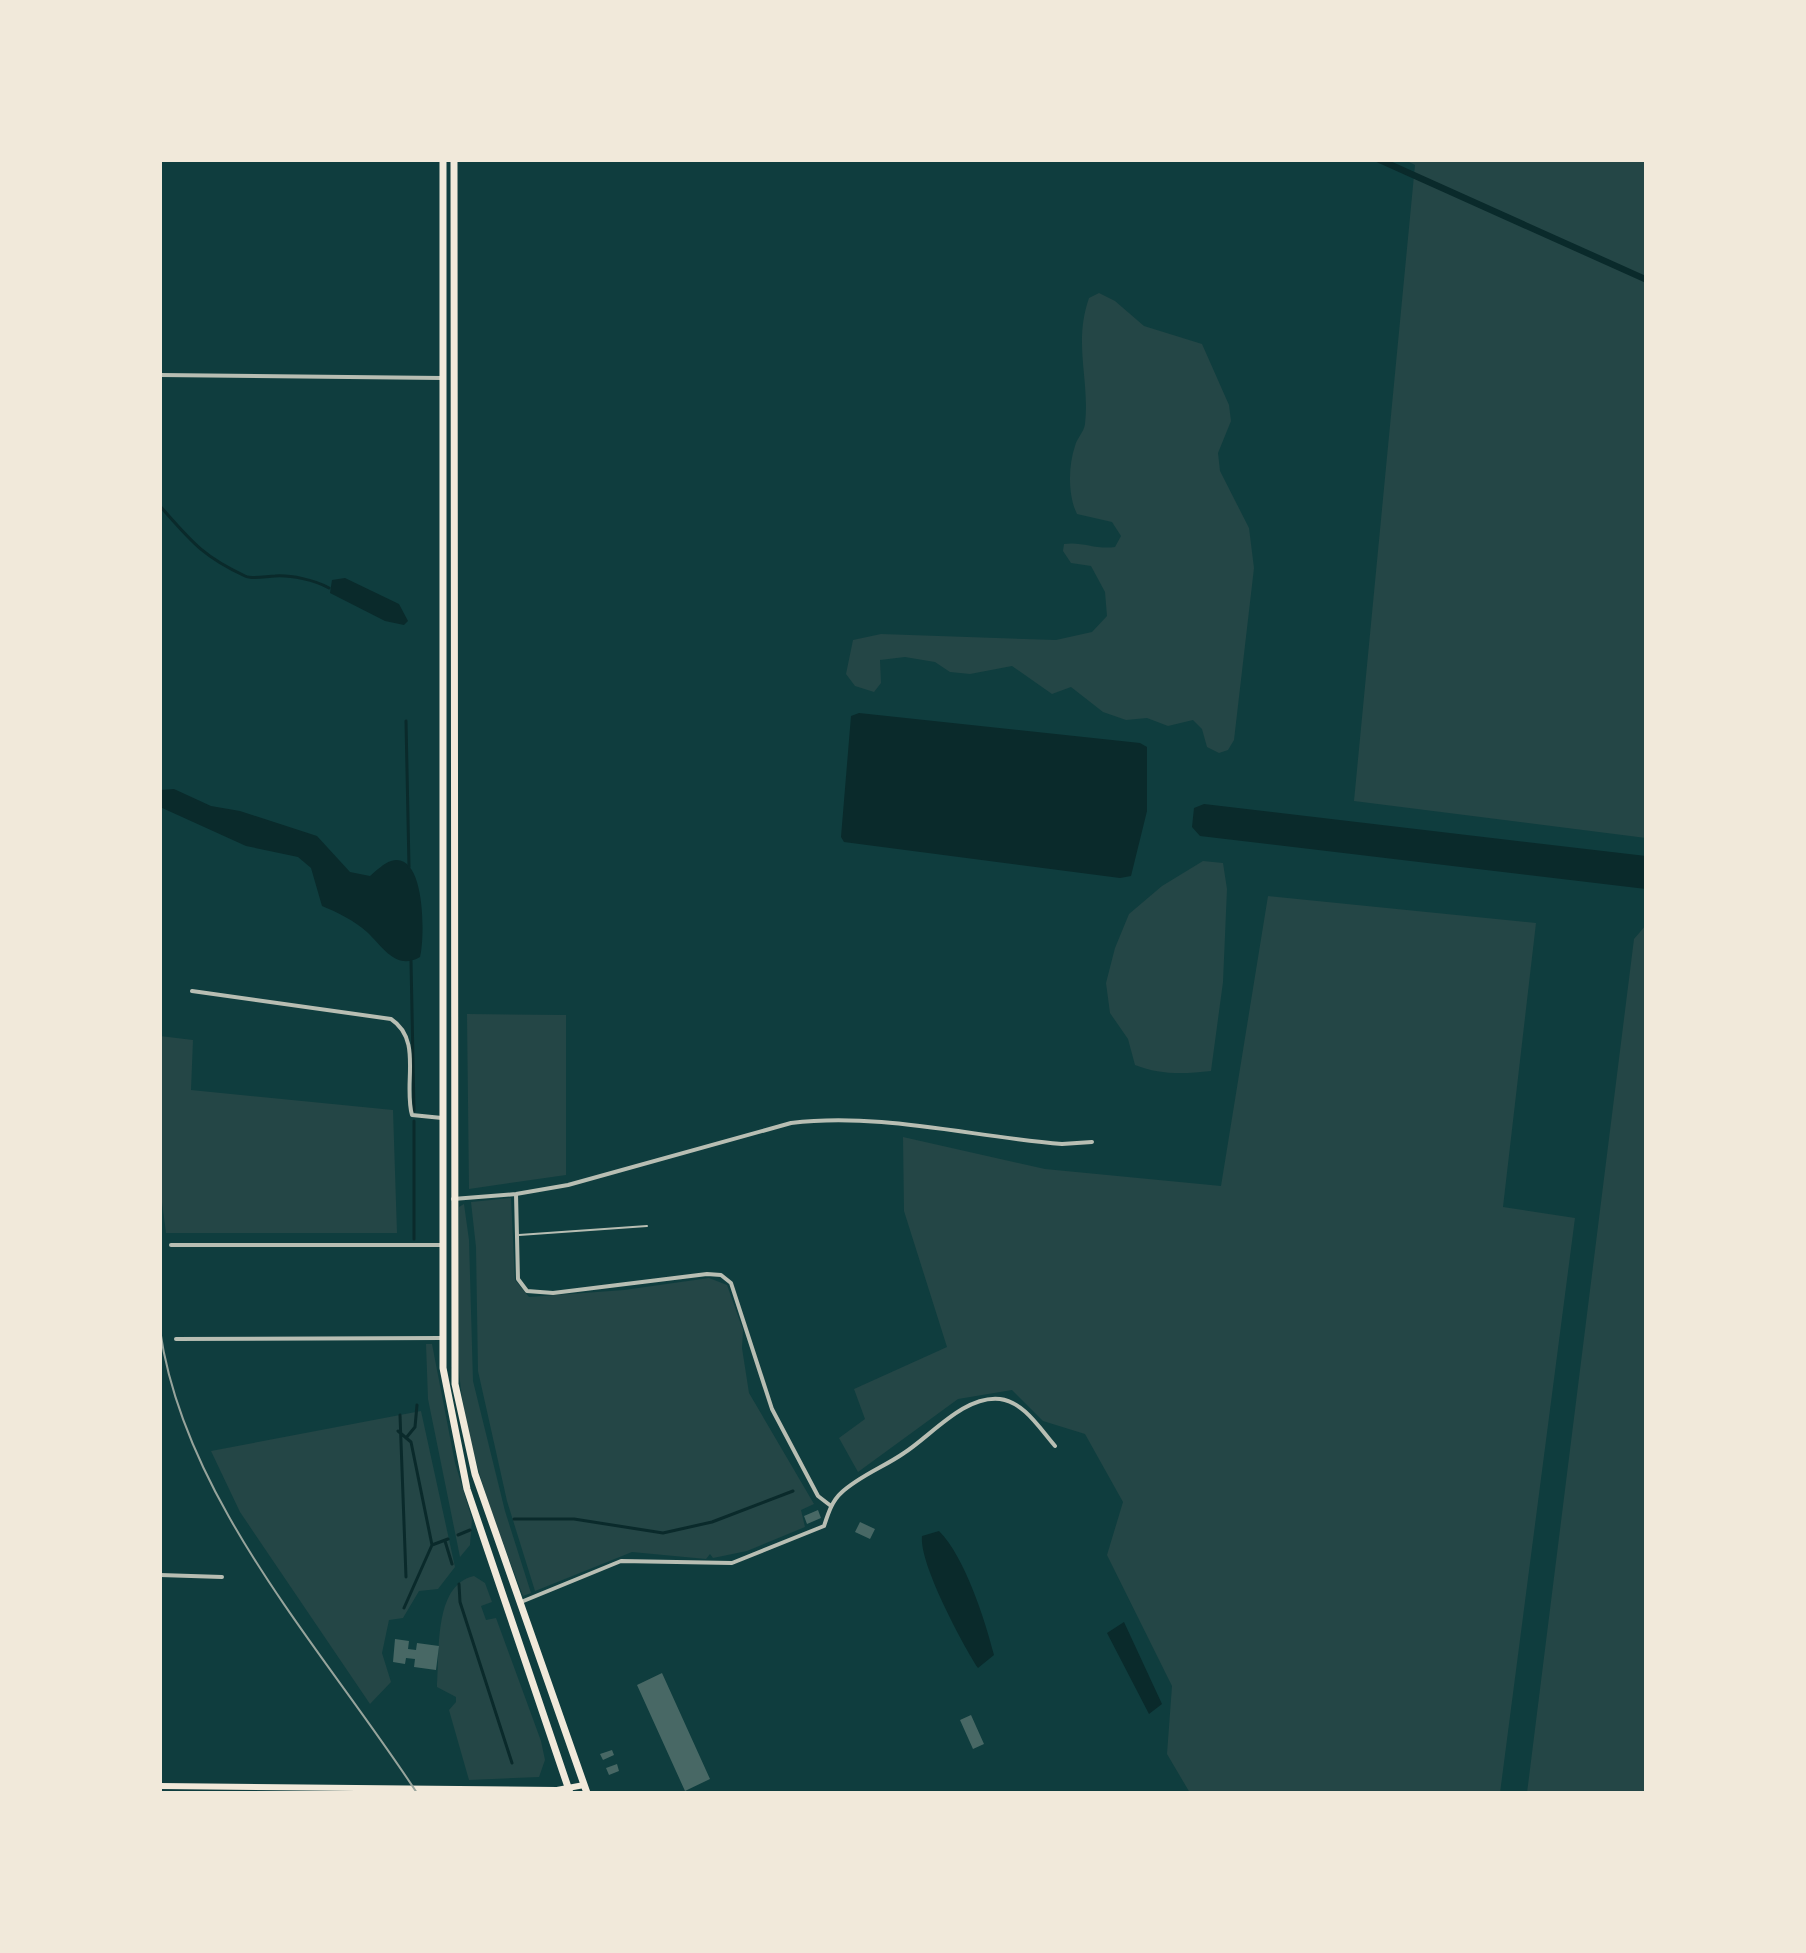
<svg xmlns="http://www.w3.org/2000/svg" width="1806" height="1953" font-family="'Golos Text',sans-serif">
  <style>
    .green { fill: #244646 }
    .water { fill: #0a2a2b }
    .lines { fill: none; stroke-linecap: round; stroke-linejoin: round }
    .stream { stroke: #0a2a2b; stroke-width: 3 }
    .building { fill: #486865 }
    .service { stroke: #b8beb3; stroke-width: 2 }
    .minor { stroke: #b8beb3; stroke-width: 4 }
    .secondary { stroke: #f1e9da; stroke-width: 6 }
    .primary { stroke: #f1e9da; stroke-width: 7 }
    .tram { stroke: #97a49c; stroke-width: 2 }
  </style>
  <rect width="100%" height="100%" fill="#0f3d3e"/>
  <path class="green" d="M1405 160H1646V838L1354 801 1415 165Z
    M1099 293 1115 301 1144 326 1202 344 1229 405 1231 421 1218 453 1220 471 1249 528 1254 568 1234 740 1228 750 1219 753 1207 747 1202 729 1193 720 1168 726 1147 718 1126 720 1103 712 1071 687 1052 694 1012 666 970 674 950 672 935 662 905 657 880 660 881 683 874 692 855 686 846 674 853 640 881 634 1056 640 1092 632 1107 616 1105 592 1091 566 1071 563 1063 551 1064 544C1082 541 1096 550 1115 547L1121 536 1112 522 1077 514C1068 496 1068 466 1075 446 1077 438 1084 432 1085 424 1090 379 1073 344 1089 298Z
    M1203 861 1223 863 1227 889 1223 982 1211 1071C1184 1074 1160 1075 1135 1065L1128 1039 1110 1013 1106 983 1115 948 1129 914 1162 886Z
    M1268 896 1536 923 1503 1207 1575 1218 1500 1793H1190L1167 1754 1172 1686 1107 1555 1123 1502 1085 1434 1043 1421 1012 1390 958 1399 858 1472 839 1438 865 1419 854 1389 947 1347 904 1211 903 1137 1045 1169 1221 1186Z
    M1646 925V1793H1527L1634 939Z
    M467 1014 566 1015V1175L469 1189Z
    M160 1036 193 1040 191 1090 393 1110 397 1233H166L160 1187Z
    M511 1198 515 1280 529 1297 624 1290 709 1278 727 1285 743 1330 742 1348 749 1393 814 1504 801 1510 805 1527 747 1551 713 1558 710 1554 706 1559 632 1552 535 1591 507 1501 478 1371 476 1247 471 1202Z
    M464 1204 469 1240 473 1381 505 1511 531 1593 523 1596C499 1532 472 1466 462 1397 453 1335 459 1269 459 1207Z
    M426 1344H432L455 1463 472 1519 470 1545 460 1557 428 1399Z
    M421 1411 455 1567 438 1589 419 1591 403 1618 389 1620 382 1653 391 1682 370 1704 240 1512 211 1451Z
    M474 1576 485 1583 492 1602 481 1606 486 1620 496 1618 541 1741 545 1760 539 1777 469 1780 449 1710 456 1702V1697L437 1687C440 1653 433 1585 474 1576Z"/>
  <path class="water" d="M1372 160H1388L1646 276V283Z
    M345 578 399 604 408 621 404 625 385 621 330 593 332 580Z
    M859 713 1140 743 1147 747V811L1131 876 1120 878 844 842 841 837 851 716Z
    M174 789 211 806 240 811 317 836 350 872 370 876C376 871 384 863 391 861 426 850 425 938 420 957 396 971 383 947 367 932 355 921 337 912 322 906L311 868 298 857 246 846 160 807V790Z
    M1204 804 1646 856V889L1200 836 1192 827 1194 808Z
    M939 1531C965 1557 985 1620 994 1655L978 1668C962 1643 919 1563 922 1536Z
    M1124 1622 1162 1704 1149 1714 1107 1633Z"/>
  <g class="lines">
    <path class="stream" d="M160 506C191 541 202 556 245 576 253 580 267 576 275 576 291 575 315 580 329 588
      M406 721 409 867
      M411 961 414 1111
      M414 1239V1121
      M400 1415 406 1577
      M398 1431 411 1442 432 1545
      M406 1438 415 1427 417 1405
      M514 1519H574L663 1533 712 1522 793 1491
      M458 1535 470 1530
      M445 1541 452 1564
      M459 1584 460 1602 512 1763
      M404 1608 432 1545 448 1539"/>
  </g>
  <path class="building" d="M818 1510 821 1518 807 1524 804 1516Z
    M860 1522 875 1529 870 1539 855 1532Z
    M395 1639 409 1641 408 1649 416 1650 417 1643 439 1646 436 1670 414 1667 415 1659 406 1658 405 1664 393 1662Z
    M662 1673 710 1779 685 1791 637 1685Z
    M971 1715 984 1744 973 1749 960 1720Z
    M612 1750 614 1755 603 1760 600 1754Z
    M617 1764 619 1771 609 1775 606 1768Z"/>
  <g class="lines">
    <path class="service" d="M519 1235 647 1226"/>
    <path class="minor" d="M160 375 442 378
      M192 991 391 1019C423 1040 403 1083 412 1115L442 1118
      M516 1194 518 1279 527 1291 553 1293 707 1274 721 1275 731 1283 772 1409 818 1496 831 1506
      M453 1199 516 1194 568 1185 791 1123C880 1112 973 1137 1062 1144L1092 1142
      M171 1245H443
      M176 1339 442 1338
      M160 1575 222 1577
      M521 1602 621 1561 732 1563 824 1526C828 1514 832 1501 841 1493 859 1476 884 1467 904 1453 931 1436 964 1395 1000 1399 1024 1402 1040 1429 1055 1446"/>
    <path class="secondary" d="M160 1786 557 1790 584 1785"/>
    <path class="primary" d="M443 160V1368L467 1489 570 1793
      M454 160 455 1384 475 1474 587 1793"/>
    <path class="tram" d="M160 1330C184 1501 325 1652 417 1793"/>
  </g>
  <rect width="1806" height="1953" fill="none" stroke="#f1e9da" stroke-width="324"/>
</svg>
